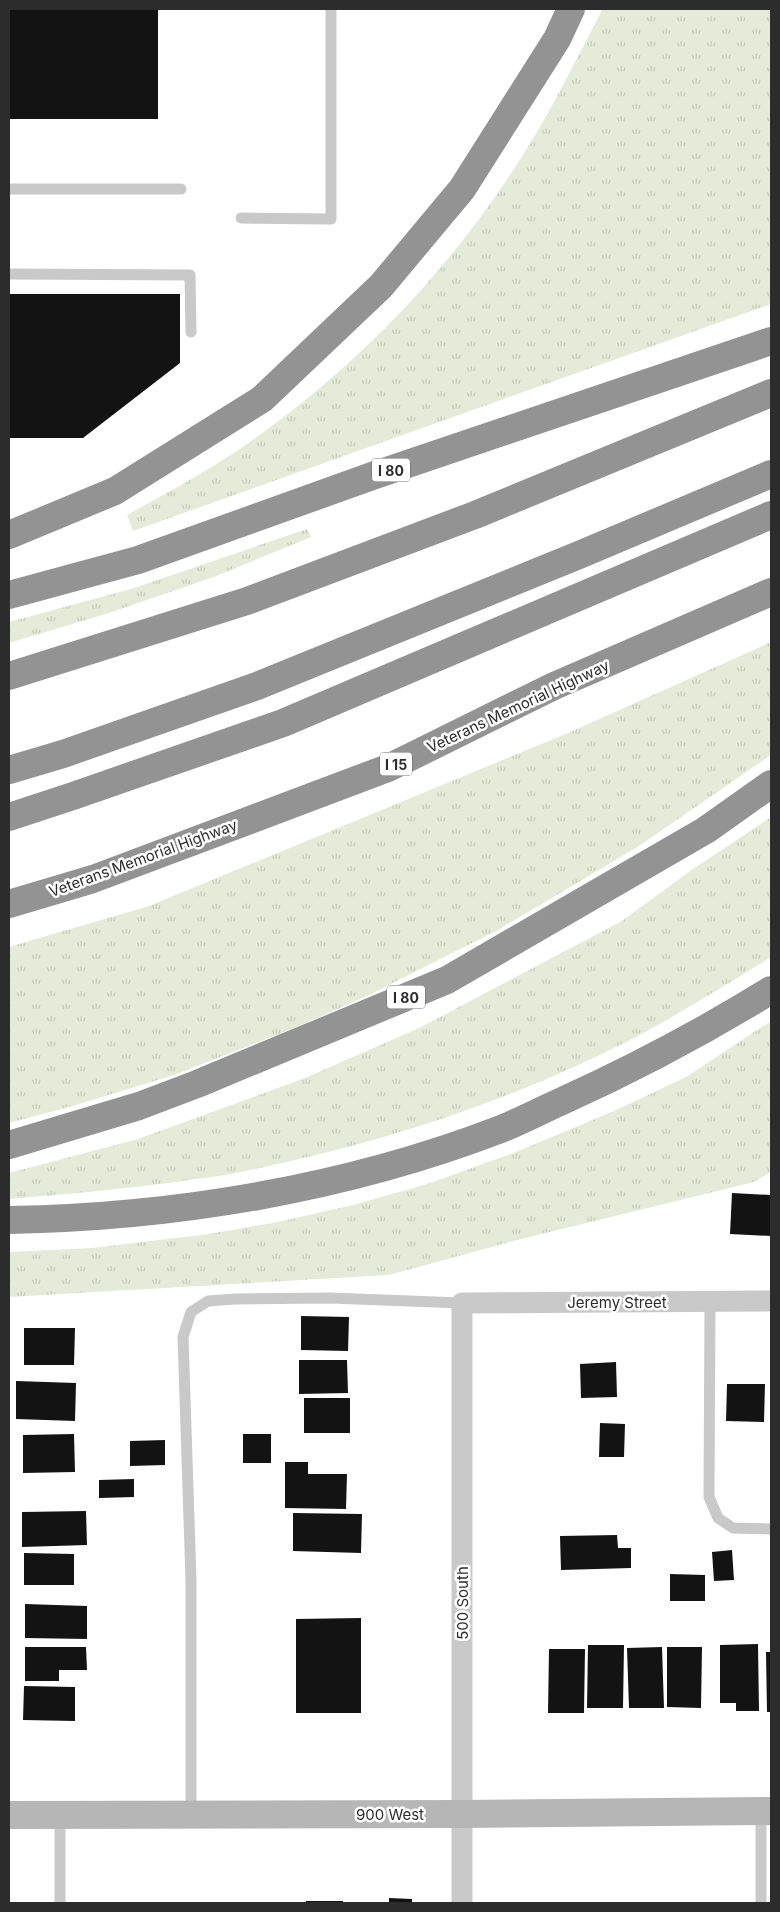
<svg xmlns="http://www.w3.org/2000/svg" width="780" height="1912" font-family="Inter,sans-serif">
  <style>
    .grass { fill: url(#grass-tufts) }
    .building { fill: #131313 }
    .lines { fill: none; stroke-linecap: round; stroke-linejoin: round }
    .service { stroke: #c9c9c9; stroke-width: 11 }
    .minor { stroke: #c9c9c9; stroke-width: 21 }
    .secondary { stroke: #b6b6b6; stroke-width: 28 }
    .motorway { stroke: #939393; stroke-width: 28 }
    .labels { text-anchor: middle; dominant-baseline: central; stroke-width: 5; stroke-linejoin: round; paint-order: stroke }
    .shield { fill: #fff; stroke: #6b6b6b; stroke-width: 1 }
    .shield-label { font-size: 14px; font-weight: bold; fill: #2c2c2c }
    .street-label { font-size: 15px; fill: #2c2c2c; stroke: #fff }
  </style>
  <defs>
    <pattern id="grass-tufts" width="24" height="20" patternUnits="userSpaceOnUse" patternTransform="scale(1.25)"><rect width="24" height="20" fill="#e5ebd8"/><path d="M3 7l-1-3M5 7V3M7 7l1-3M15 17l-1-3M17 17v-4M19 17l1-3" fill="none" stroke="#c5caba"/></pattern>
  </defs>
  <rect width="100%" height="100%" fill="#fff"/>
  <path class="grass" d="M602 10H771V304L133 531 127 515C170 491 214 468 254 439 354 368 442 278 510 175 545 123 573 66 602 10Z
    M307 529 311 537 214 577 109 613 9 643V622L131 589Z
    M771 642V755L636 848 496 931 367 996 292 1029 174 1075 76 1105 9 1123V947L149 906 568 733Z
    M771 817V957C716 991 661 1026 602 1054 485 1110 362 1148 235 1173 218 1177 200 1178 183 1181 125 1189 67 1194 9 1199V1173L138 1139 305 1078 419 1028 622 921 690 871Z
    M771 1021V1172L754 1182 521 1239 389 1275 9 1297V1252L92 1248 209 1234 278 1222 353 1205 427 1184 516 1152 614 1111 686 1077Z"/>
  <path class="building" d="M9 9H158V119H9Z
    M9 294H180V363L83 438H9Z
    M732 1193 771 1195V1236L730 1234Z
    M301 1316 349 1317 348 1351 301 1350Z
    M24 1328H75L74 1365H24Z
    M299 1360H347L348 1393 299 1394Z
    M616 1362 617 1397 581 1398 580 1364Z
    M16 1381 76 1383 75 1421 16 1419Z
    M727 1384H765L764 1422 726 1421Z
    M304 1398H350V1433H304Z
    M600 1423 625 1424 624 1457H599Z
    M74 1434 75 1472 23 1473V1435Z
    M243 1434H271V1463H243Z
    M165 1440V1465L130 1466V1441Z
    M285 1462H308V1474H347L346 1509 285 1508Z
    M134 1479V1497L99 1498V1480Z
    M86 1511 87 1545 22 1547V1512Z
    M293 1513 362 1514 361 1553 293 1551Z
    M617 1535 618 1548H631V1568L561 1570 560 1536Z
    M732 1550 734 1580 714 1581 712 1552Z
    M24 1553 74 1554V1585H24Z
    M670 1574 705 1575V1601H670Z
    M25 1604 87 1606V1639L25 1638Z
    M361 1618V1713H296V1619Z
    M758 1644 759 1711H736V1703H720V1645Z
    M588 1645H624L623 1708H587Z
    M25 1647H86L87 1670H59V1681H25Z
    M662 1647 664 1708H629L627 1648Z
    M667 1647H702L701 1708 667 1707Z
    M549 1649H585L584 1713H548Z
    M766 1652H771V1712H767Z
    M24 1686 75 1687V1721L23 1720Z
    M389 1898 412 1899V1903H389Z
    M306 1901H343V1903H306Z"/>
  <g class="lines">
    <path class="service" d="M9 189H181
      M241 218 331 219V9
      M9 274 190 275 191 332
      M710 1301 709 1497 718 1518 733 1528 771 1529
      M761 1811V1903
      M191 1814V1580L183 1337 191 1312 208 1301 235 1299 330 1298 462 1303
      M60 1903V1814"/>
    <path class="minor" d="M462 1903V1303L771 1301"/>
    <path class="secondary" d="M9 1815 462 1814 771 1811"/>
    <path class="motorway" d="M9 535 115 491 262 399 381 286 462 189 557 39 571 9
      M9 595 138 560 375 475 771 341
      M9 676 247 601 475 515 771 393
      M9 770 63 754 257 686 579 555 771 474
      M9 817 73 796 283 723 771 515
      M9 904 93 879 388 768 554 686 771 592
      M9 1145 139 1106 197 1084 447 980 706 830 771 784
      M9 1220C175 1217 345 1189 501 1129 521 1121 540 1111 560 1102 633 1069 703 1032 771 990"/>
  </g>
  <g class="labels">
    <g class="shield">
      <rect x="372" y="458.5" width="38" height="23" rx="4"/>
      <rect x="380" y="752.5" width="32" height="23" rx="4"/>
      <rect x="387" y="985.5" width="38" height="23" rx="4"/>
    </g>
    <g class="shield-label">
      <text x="391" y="470">I 80</text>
      <text x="396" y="764">I 15</text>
      <text x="406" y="997">I 80</text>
    </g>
    <g class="street-label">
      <text transform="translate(518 706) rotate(-25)">Veterans Memorial Highway</text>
      <text transform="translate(143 858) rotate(-20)">Veterans Memorial Highway</text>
      <text x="617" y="1302">Jeremy Street</text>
      <text transform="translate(462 1603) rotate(-90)">500 South</text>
      <text x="390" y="1814">900 West</text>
    </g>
  </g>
  <rect width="780" height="1912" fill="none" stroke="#2c2c2c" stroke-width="20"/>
</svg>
